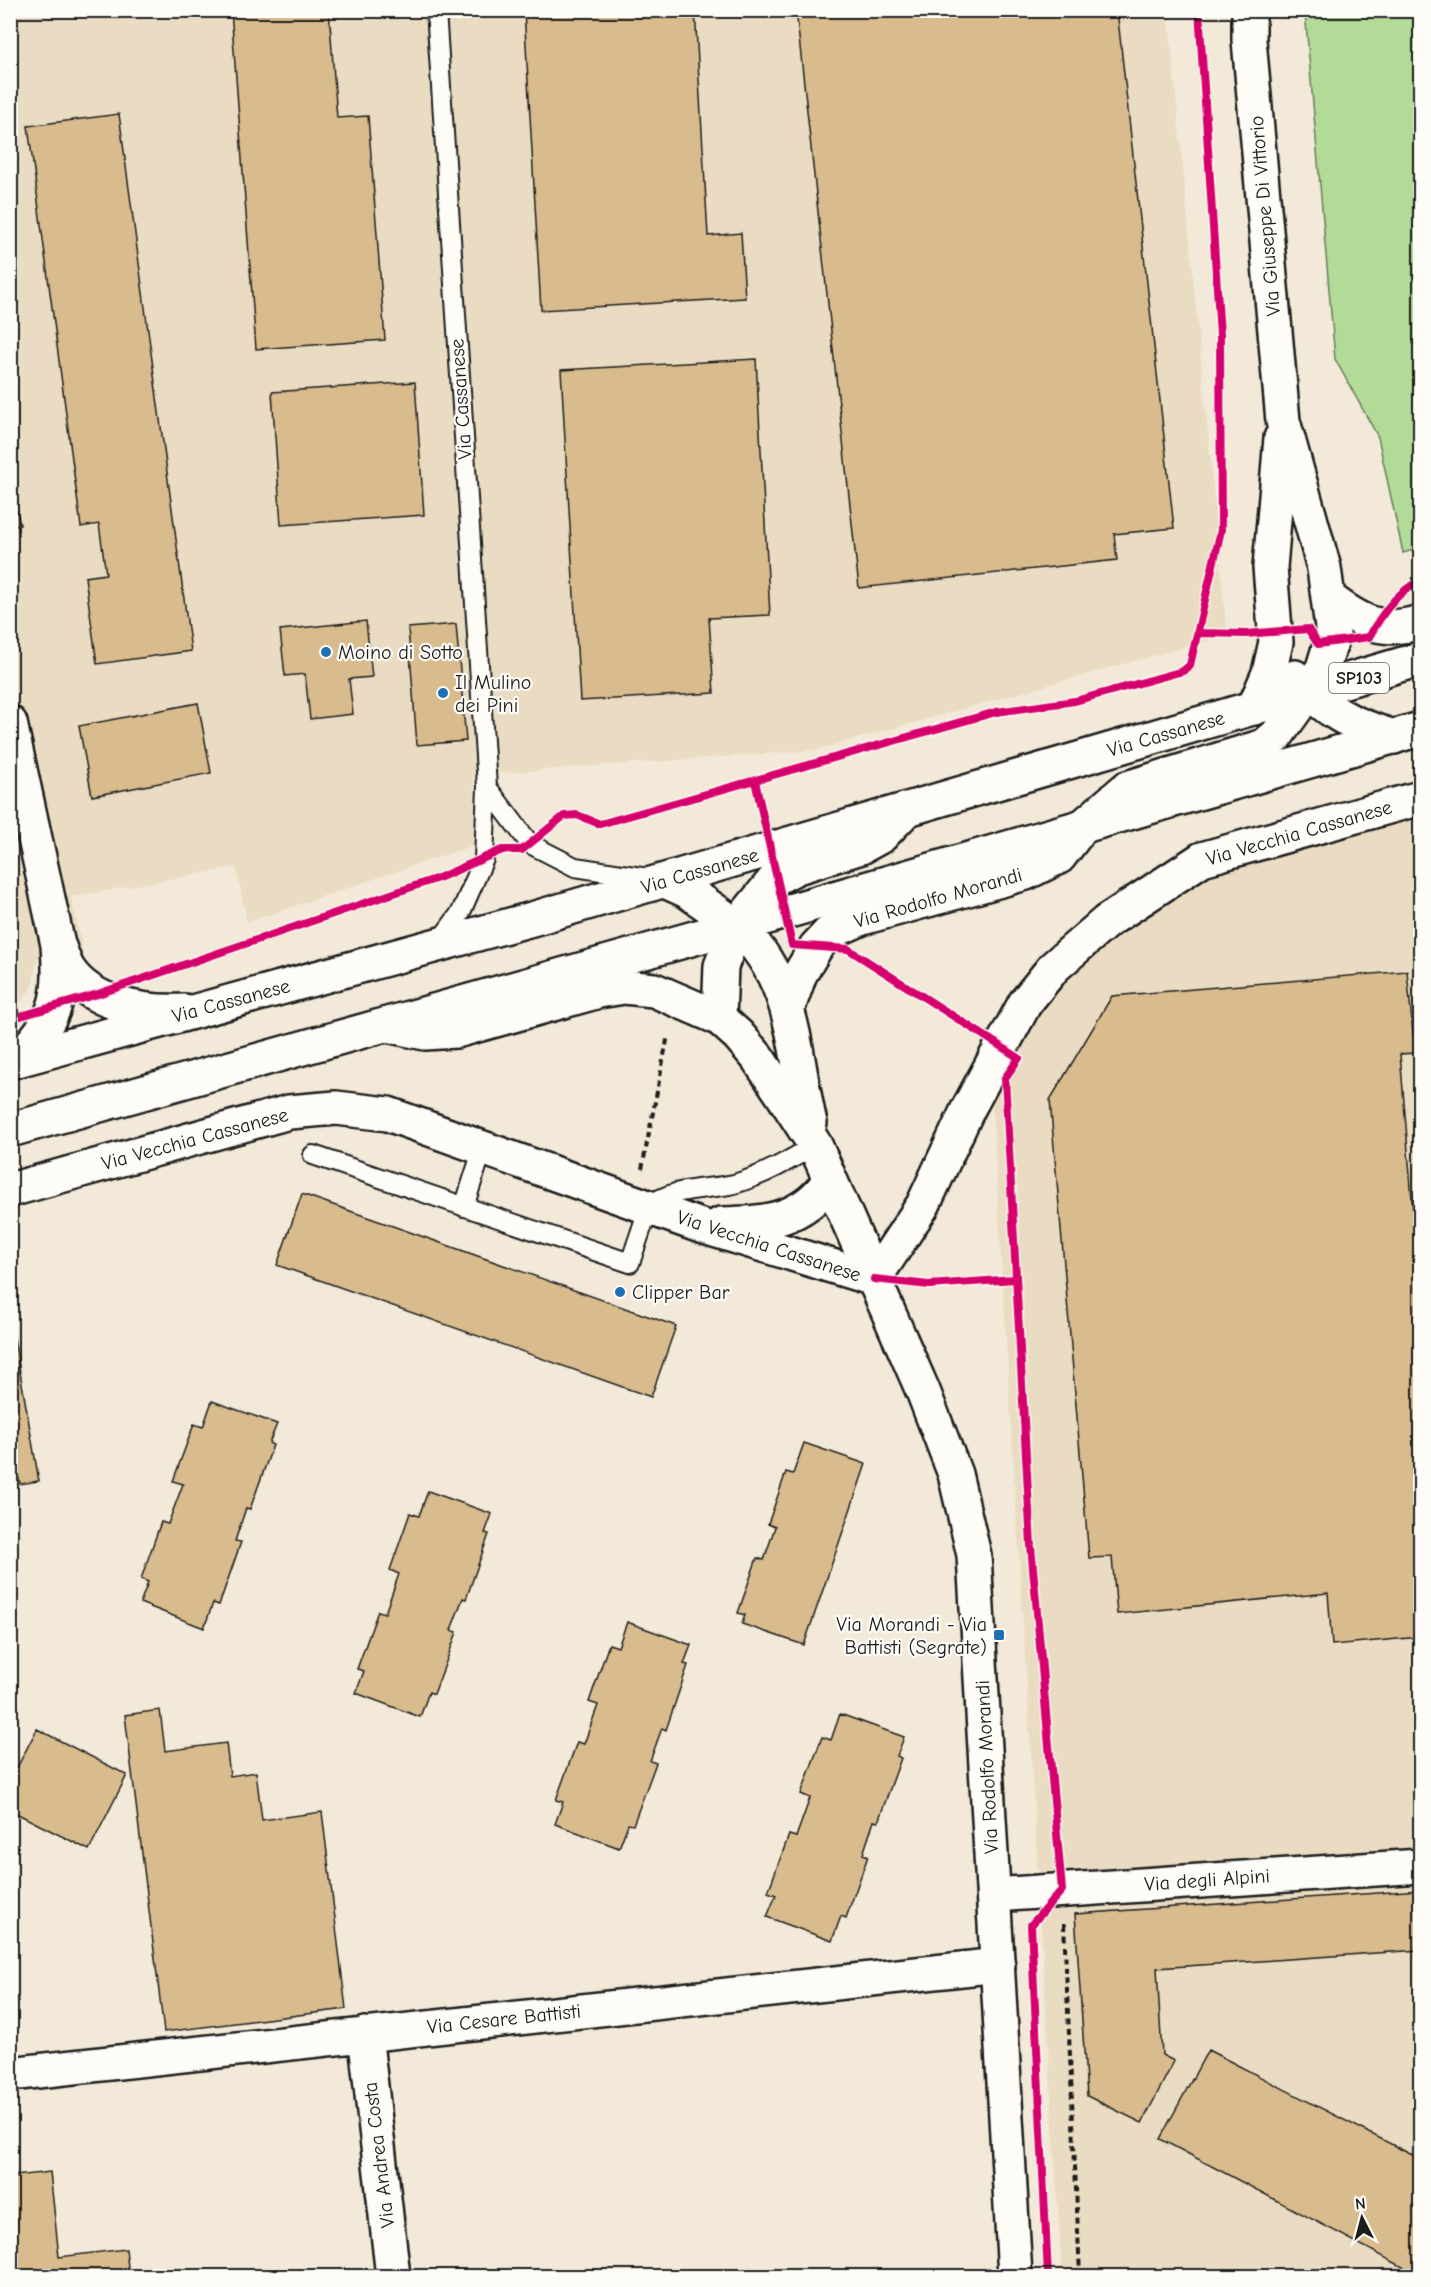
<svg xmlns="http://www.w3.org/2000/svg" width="1431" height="2287" font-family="'Comic Neue',sans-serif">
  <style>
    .built { fill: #eadcc2 }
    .green { fill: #b2db97; stroke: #677c5a; stroke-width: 1.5 }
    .building { fill: #d9bc8e; stroke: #1c1c1c; stroke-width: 1.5 }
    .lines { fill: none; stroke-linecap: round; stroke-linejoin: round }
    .service-casing { stroke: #1c1c1c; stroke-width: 22 }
    .minor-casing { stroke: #1c1c1c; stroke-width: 38 }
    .tertiary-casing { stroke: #1c1c1c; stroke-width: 38 }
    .secondary-casing { stroke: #1c1c1c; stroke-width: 38 }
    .primary-casing { stroke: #1c1c1c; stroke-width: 38 }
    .path { stroke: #1c1c1c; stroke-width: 4; stroke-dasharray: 6 4.5; stroke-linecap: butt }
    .service { stroke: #fdfcf7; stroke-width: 18 }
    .minor { stroke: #fdfcf7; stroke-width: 33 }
    .tertiary { stroke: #fdfcf7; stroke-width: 33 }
    .secondary { stroke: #fdfcf7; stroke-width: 33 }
    .primary { stroke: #fdfcf7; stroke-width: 33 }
    .cycleway-casing { stroke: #fdfcf7; stroke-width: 11 }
    .cycleway { stroke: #d6006c; stroke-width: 8 }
    .poi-dot { fill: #1f6fb2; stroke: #fdfcf7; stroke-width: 2 }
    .labels { text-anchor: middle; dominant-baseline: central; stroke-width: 4.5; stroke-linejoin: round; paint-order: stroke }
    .shield { fill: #fdfcf7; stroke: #605f5e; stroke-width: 1.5 }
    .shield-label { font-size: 18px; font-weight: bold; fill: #1c1c1c }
    .street-label { font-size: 20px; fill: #1c1c1c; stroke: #fdfcf7 }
    .poi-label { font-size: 20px; fill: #1c1c1c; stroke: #fdfcf7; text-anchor: start }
  </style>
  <rect width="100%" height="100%" fill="#f2e9d8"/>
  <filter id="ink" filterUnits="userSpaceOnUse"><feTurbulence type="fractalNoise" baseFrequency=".0167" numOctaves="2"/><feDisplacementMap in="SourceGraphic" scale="12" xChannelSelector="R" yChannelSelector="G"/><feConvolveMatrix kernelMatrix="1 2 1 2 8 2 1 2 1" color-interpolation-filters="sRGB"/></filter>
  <g filter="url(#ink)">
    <path class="built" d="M10 11H1168L1227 635 816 750 473 775 477 844 247 922 236 867 71 897 83 950 37 960 32 988 20 1002 11 1004Z
      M1420 781V2276H1062L988 1035 1036 960 1098 903 1191 844Z"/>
    <path class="green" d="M1305 11H1420V548L1403 553 1378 437 1335 359Z"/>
    <path class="building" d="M231 10H329L337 118 368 116 385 340 256 349Z
      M524 10H695L708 236 741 233 745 298 541 310Z
      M796 10H1117L1174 528 1114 534 1117 560 859 588Z
      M119 114 191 651 97 664 85 577 106 574 99 524 81 527 28 126Z
      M756 359 770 615 709 618 714 693 580 701 561 370Z
      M415 382 424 515 281 525 272 392Z
      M10 491H13L20 525 10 526Z
      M366 621 372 677 349 679 353 714 310 719 305 674 285 676 280 630Z
      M366 621 372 677 349 679 353 714 310 719 305 674 285 676 280 630Z
      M456 624 466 741 417 745 408 628Z
      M456 624 466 741 417 745 408 628Z
      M198 703 211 773 92 796 79 726Z
      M1407 971 1415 1053 1400 1054 1420 1296V1637L1332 1645 1328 1593 1117 1614 1112 1557 1089 1558 1050 1100 1112 996Z
      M302 1194 676 1326 651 1397 277 1265Z
      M10 1315 39 1481 20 1484 19 1478 10 1479Z
      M212 1401 277 1424 269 1443 273 1445 250 1509 246 1508 235 1541 241 1542 219 1605 213 1603 204 1628 140 1603 148 1582 141 1579 161 1522 168 1524 183 1484 173 1481 194 1424 203 1427Z
      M804 1443 866 1464 804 1645 742 1624 745 1615 738 1613 757 1558 764 1560 775 1527 768 1524 786 1472 793 1474Z
      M428 1491 492 1514 485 1533 489 1534 466 1599 463 1598 451 1630 457 1632 434 1694 429 1692 420 1717 356 1693 364 1671 357 1669 378 1611 385 1613 399 1574 390 1570 410 1513 419 1516Z
      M627 1622 691 1645 684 1664 688 1665 666 1730 662 1728 650 1761 656 1763 633 1825 628 1824 619 1848 555 1824 563 1802 556 1800 577 1742 584 1744 598 1705 589 1702 609 1644 618 1647Z
      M160 1710 165 1751 226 1743 230 1776 256 1772 262 1820 322 1812 346 2009 164 2032 125 1715Z
      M840 1714 904 1737 897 1756 901 1758 878 1822 874 1821 863 1854 868 1856 846 1918 841 1916 832 1941 767 1917 776 1895 768 1892 789 1835 796 1837 810 1798 801 1794 822 1737 831 1740Z
      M37 1729 127 1775 89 1850 10 1810V1781Z
      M1420 1890V1950L1157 1968 1162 2055 1174 2061 1142 2123 1087 2096 1075 1914Z
      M1208 2050 1420 2159V2276L1160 2139Z
      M14 2169 15 2176 50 2172 59 2257 126 2249 129 2276H40L39 2269 10 2272V2170Z"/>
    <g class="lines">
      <g class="service-casing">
        <path id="service" d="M436 10 487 787 484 859 461 912 438 943
          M487 787 530 844 575 867 648 878
          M313 1155 630 1263 649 1207C669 1187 708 1190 734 1184 763 1176 790 1160 815 1145
          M464 1207 483 1148"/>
      </g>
      <g class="minor-casing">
        <path id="minor" d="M10 723 58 945C62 1003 56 1018 17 1060
          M59 947C62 954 64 962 68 969 91 1005 145 1013 184 1011
          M10 1190 289 1112 336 1108 388 1114 698 1225 874 1279 923 1205 968 1109 1025 1003 1054 967 1106 922 1202 859 1420 798
          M721 1224C766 1223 802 1221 830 1180
          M994 1895 1420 1866
          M365 2034 393 2276
          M10 2074 998 1965"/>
      </g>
      <g class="tertiary-casing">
        <path id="tertiary" d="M788 1008 800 974 816 947 829 933 862 918 1026 873 1059 857 1082 827
          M719 1018 721 966 737 926C796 980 793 1050 810 1123
          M386 1025 425 1033 456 1031 599 991 624 987 654 990 719 1018 738 1035 757 1057 782 1094 815 1145 923 1391 955 1474 974 1555 1015 2276"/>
      </g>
      <g class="secondary-casing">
        <path id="secondary" d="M1330 599C1360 622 1383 634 1420 622
          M1295 677C1326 712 1350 724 1394 737
          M1254 708 1269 673 1276 642 1270 567 1281 438
          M1082 827 1127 788 1264 746 1277 735 1308 692 1323 668 1333 635 1324 568 1283 421 1249 40V10
          M665 881 687 891 737 926 776 878 797 867 861 847 881 836 905 811"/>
      </g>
      <g class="primary-casing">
        <path id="primary" d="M10 1062 532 919 1420 659
          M10 1130 737 926 1420 729"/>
      </g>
      <path class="path" d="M642 1169 668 1035
        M1064 1924 1080 2276"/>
      <use href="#service" class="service"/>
      <use href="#minor" class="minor"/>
      <use href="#tertiary" class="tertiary"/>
      <use href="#secondary" class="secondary"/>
      <use href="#primary" class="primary"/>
      <g class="cycleway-casing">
        <path id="cycleway" d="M1199 633 1246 634 1308 629 1318 644 1369 637C1380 617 1398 589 1420 582
          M755 781 792 945 848 949 1019 1058 1005 1078 1031 1546 1062 1890 1031 1925 1048 2276
          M10 1019 98 994 441 877 502 850H522L564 816 577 815 600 824 996 712 1075 701 1183 671 1190 665 1221 530 1220 335 1199 10
          M874 1279 929 1285 1015 1279"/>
      </g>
      <use href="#cycleway" class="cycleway"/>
    </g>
  </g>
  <g class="poi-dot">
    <circle cx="326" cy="652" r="6"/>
    <circle cx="443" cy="693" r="6"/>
    <circle cx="620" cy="1292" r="6"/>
    <rect x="993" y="1629" width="12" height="12" rx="3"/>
  </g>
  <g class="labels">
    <rect class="shield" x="1329" y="663" width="60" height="30" rx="4.5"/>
    <g class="shield-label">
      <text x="1359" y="678">SP103</text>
    </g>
    <g class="street-label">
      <text transform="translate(1265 216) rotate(-95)">Via Giuseppe Di Vittorio</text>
      <text transform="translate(461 399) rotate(-94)">Via Cassanese</text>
      <text transform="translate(1166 734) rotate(-16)">Via Cassanese</text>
      <text transform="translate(1299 833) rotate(-16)">Via Vecchia Cassanese</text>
      <text transform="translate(700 871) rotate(-16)">Via Cassanese</text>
      <text transform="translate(938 898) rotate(-16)">Via Rodolfo Morandi</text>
      <text transform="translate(231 1001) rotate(-15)">Via Cassanese</text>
      <text transform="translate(195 1139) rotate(-15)">Via Vecchia Cassanese</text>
      <text transform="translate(769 1246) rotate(18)">Via Vecchia Cassanese</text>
      <text transform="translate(987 1767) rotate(-93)">Via Rodolfo Morandi</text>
      <text transform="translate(1207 1880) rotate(-4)">Via degli Alpini</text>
      <text transform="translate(504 2019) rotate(-6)">Via Cesare Battisti</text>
      <text transform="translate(379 2155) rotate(-97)">Via Andrea Costa</text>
    </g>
    <g class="poi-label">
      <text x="338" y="652">Moino di Sotto</text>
      <text x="455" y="682">Il Mulino<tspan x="455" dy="23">dei Pini</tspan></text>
      <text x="632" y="1292">Clipper Bar</text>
      <text x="987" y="1624" text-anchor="end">Via Morandi - Via<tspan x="987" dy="23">Battisti (Segrate)</tspan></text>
    </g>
  </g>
  <rect width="1431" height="2287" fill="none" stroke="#fdfcf7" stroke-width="36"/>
  <rect x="18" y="18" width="1395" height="2251" fill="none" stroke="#1c1c1c" stroke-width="2" filter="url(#ink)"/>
  <g transform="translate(1362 2218) rotate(354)" stroke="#fdfcf7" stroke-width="4.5" paint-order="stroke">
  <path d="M0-4.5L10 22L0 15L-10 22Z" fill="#1c1c1c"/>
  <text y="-9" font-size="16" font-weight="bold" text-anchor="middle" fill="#1c1c1c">N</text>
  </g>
</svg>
